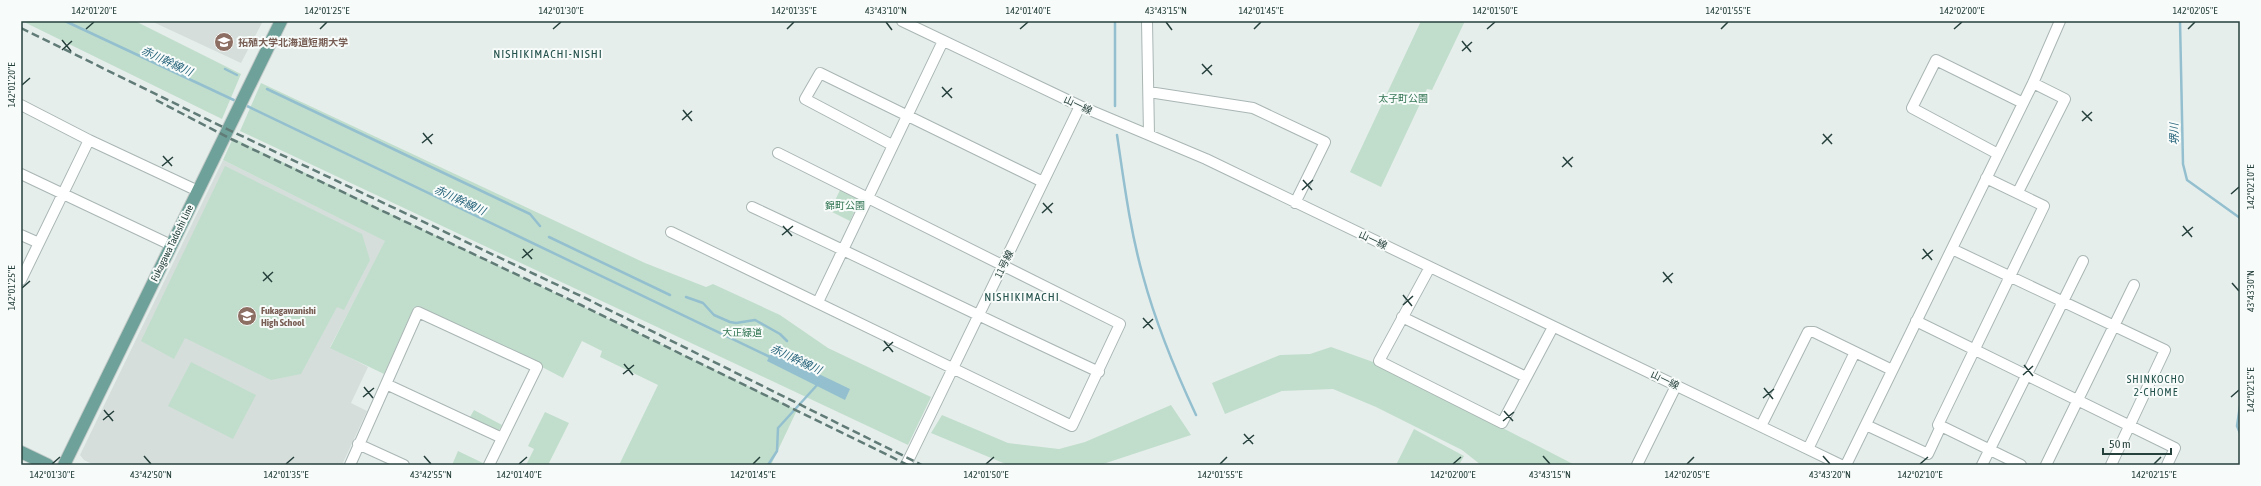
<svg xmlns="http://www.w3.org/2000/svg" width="2261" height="486" font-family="'Asap Condensed','Noto Sans JP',sans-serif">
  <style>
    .built { fill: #d5dedb }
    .green { fill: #c1decc }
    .water { fill: #93bfcf }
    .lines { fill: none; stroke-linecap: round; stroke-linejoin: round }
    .stream { stroke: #93bfcf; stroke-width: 2.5 }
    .minor-casing { stroke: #a9b6b4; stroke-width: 12 }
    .major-casing { stroke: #c2cac8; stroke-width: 14 }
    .minor { stroke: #fff; stroke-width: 10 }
    .major { stroke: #6ea199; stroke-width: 12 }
    .rail { stroke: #617b77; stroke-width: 2.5; stroke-dasharray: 8 4; stroke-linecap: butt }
    .ticks { fill: none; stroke: #26403c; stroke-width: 1.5 }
    .labels { text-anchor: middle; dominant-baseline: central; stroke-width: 4; stroke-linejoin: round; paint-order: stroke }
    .education-label { font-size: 10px; font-weight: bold; fill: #785e54; stroke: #f7fbf9; text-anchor: start }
    .park-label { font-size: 10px; fill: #327553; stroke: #f7fbf9 }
    .street-label { font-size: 10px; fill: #26403c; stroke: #f7fbf9 }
    .water-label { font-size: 11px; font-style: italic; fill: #236179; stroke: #f7fbf9 }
    .neighbourhood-label { font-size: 11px; letter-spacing: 1px; fill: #23514b; stroke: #f7fbf9 }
    .quarter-label { font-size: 12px; letter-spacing: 1px; fill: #23514b; stroke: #f7fbf9 }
    .neatline { fill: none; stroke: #26403c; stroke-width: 1.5 }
    .ticks-label { font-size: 10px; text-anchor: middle; fill: #26403c }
  </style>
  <rect width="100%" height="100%" fill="#e6eeec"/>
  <path class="built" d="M151 21H263L241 63Z
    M223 160 386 241 330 347 368 367 351 403 367 411 342 465H94L84 460 80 455Z"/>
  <path class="green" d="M22 21H135L241 74 222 119Z
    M1421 21H1465L1432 90 1427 89 1381 187 1350 172Z
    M261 83 645 263 706 287 713 284 780 315 828 348 931 397 908 445 240 131Z
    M233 138 797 410 771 465H619L658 385 600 357 602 351 582 341 563 378 496 343 414 307 384 374 330 348 385 241 223 160Z
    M225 166 362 234 370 260 344 310 337 307 301 374 271 380 185 338 174 359 141 341Z
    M840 190 860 200 850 221 830 211Z
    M1331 347 1376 363 1575 465H1481L1462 450 1376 407 1333 389 1282 391 1225 414 1212 383 1280 355 1310 354Z
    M191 362 256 395 233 439 168 406Z
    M1171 405 1191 435 1100 465H1008L931 433 942 415 1008 443 1059 449 1085 442Z
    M474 410 502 425 498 432 470 417Z
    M545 412 569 423 548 465H526L534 449 528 446Z
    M1414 429 1464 456 1459 465H1396Z
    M458 451 485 464 452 465Z"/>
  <path class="water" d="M771 353 784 359 787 354 800 360 798 364 850 389 845 400 767 361Z"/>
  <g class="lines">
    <path class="stream" d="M65 21 238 102
      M2180 21 2183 164 2187 180 2240 218
      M225 69 237 75
      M267 89 530 214 540 226
      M245 105 770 357
      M1115 106V21
      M1117 135C1124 182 1130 230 1143 276 1156 324 1175 370 1196 415
      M549 237 670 295
      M686 297 703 303 714 315 730 322 736 323 755 320 780 334 787 341
      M2240 406 2237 426 2240 433
      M768 465 777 451 778 428 818 384"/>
    <g class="minor-casing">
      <path id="minor" d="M902 21 1080 106 1206 159 1841 465
        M1147 21 1149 135
        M1149 92 1253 108 1325 142 1295 203
        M21 105 89 140 21 280
        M89 140 198 191
        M892 145 805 99 820 73 1043 182
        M1998 154 1912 108 1936 60 2023 103
        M21 174 171 245
        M2018 192 2065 99 2033 83
        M752 207C868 261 982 318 1099 372
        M671 232 1072 426 1120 324 778 153
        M21 235 39 243
        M1952 249 2165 350 2111 465
        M1430 267 1379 361 1502 423 1553 327
        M818 302 943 41
        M1402 317 1526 377
        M1916 321 2175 448 2167 465
        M386 384 502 438
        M1866 425 1928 454 1941 426 1938 425 2044 206 1986 178
        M1761 426 1808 332H1814L1892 370
        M1941 426 2021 465
        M358 444 404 465
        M1808 449 1855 352
        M350 465 418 312 537 367 489 465
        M906 465 1080 106
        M1637 465 1676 386
        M1846 465 2033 83 2060 21
        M1982 465 2083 261
        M2046 465 2134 285"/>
    </g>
    <g class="major-casing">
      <path id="major" d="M21 452 48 465
        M64 465 281 21"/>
    </g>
    <use href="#minor" class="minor"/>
    <use href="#major" class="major"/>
    <path class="rail" d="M21 28 229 130 585 298 922 465
      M156 100 231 139 581 305 908 465"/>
  </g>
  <path class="ticks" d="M886 22 892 30M1166 22 1172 30M86 29 94 22M320 29 327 22M553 29 561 22M787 29 794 22M1020 29 1028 22M1254 29 1261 22M1487 29 1495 22M1721 29 1728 22M1954 29 1962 22M2188 29 2195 22M62 40 71 51M1462 41 1471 52M62 50 72 41M1462 51 1472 42M1202 64 1212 75M1202 74 1212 65M22 85 30 78M942 87 952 98M942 97 952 88M683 110 692 121M2082 111 2092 121M682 120 692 111M2082 121 2092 112M423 133 432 144M1823 134 1832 144M422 143 433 134M1822 144 1832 134M163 156 172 166M1563 157 1572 167M162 166 173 157M1562 167 1573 157M1303 180 1312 190M1302 190 1313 180M2231 194 2239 187M1043 203 1052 213M1042 213 1053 203M783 226 792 236M2183 226 2192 237M782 235 793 226M2182 236 2193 227M523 249 532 259M1923 249 1932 260M522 258 533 249M1922 259 1933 250M263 272 272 282M1663 272 1672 283M263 281 273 272M1663 282 1673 273M2232 283 2239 291M22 288 30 281M1403 295 1412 306M1403 305 1413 296M1143 318 1153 329M1143 328 1153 319M884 341 893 352M883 351 893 342M624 364 633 375M2024 365 2033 376M623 374 634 365M2023 375 2033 366M364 387 373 398M1764 388 1773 399M363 397 374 388M2231 397 2239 390M1763 398 1774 389M104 410 113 421M1504 411 1513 421M103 420 114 411M1503 421 1514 412M1244 434 1253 444M1243 444 1254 435M144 456 151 464M424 456 431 464M1543 456 1550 464M1823 456 1830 464M52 464 60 457M286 464 294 457M519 464 527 457M753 464 760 457M986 464 994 457M1220 464 1227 457M1453 464 1461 457M1687 464 1694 457M1920 464 1928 457M2154 464 2161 457"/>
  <defs>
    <g id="university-disc" transform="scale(1)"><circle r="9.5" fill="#8d6e63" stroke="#f7fbf9"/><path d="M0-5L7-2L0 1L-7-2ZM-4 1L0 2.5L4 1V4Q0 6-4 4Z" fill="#fff"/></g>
    <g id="school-disc" transform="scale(1)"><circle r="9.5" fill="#8d6e63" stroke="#f7fbf9"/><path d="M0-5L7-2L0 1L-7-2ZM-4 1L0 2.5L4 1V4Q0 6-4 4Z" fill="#fff"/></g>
  </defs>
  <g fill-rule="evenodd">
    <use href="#university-disc" x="224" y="42"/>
    <use href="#school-disc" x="247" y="316"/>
  </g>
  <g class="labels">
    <g class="education-label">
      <text x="238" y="42">拓殖大学北海道短期大学</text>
      <text x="261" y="310">Fukagawanishi<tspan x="261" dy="12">High School</tspan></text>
    </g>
    <g class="park-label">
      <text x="1403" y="98">太子町公園</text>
      <text x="845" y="205">錦町公園</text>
      <text x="742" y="332">大正緑道</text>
    </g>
    <g class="street-label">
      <text transform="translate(1078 105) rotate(25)">山一線</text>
      <text transform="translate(1373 240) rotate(25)">山一線</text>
      <text transform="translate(172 243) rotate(-64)">Fukagawa Tadoshi Line</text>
      <text transform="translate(1004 264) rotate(-64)">11号線</text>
      <text transform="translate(1665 380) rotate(26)">山一線</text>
    </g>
    <g class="water-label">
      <text transform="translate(167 61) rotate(25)">赤川幹線川</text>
      <text transform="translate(2174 134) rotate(-91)">堺川</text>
      <text transform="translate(460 200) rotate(25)">赤川幹線川</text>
      <text transform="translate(796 359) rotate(25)">赤川幹線川</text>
    </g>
    <g class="neighbourhood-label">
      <text x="2156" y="379">SHINKOCHO<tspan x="2156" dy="13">2-CHOME</tspan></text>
    </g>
    <g class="quarter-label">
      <text x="548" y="54">NISHIKIMACHI-NISHI</text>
      <text x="1022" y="297">NISHIKIMACHI</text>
    </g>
  </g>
  <rect width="2261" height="486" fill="none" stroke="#f7fbf9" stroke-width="44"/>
  <path d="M2103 448v6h68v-6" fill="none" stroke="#26403c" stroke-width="2"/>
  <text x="2109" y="448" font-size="12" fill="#26403c" stroke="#f7fbf9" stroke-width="3" paint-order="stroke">50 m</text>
  <rect x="22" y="22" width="2217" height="442" class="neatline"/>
  <g class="ticks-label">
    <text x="94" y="14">142°01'20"E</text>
    <text x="327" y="14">142°01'25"E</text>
    <text x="561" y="14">142°01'30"E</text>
    <text x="794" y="14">142°01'35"E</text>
    <text x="886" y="14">43°43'10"N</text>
    <text x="1028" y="14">142°01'40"E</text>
    <text x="1166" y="14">43°43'15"N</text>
    <text x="1261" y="14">142°01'45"E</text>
    <text x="1495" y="14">142°01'50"E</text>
    <text x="1728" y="14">142°01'55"E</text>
    <text x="1962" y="14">142°02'00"E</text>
    <text x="2195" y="14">142°02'05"E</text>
    <text transform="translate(11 85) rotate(-90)" y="4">142°01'20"E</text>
    <text transform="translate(2250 187) rotate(-90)" y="4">142°02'10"E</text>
    <text transform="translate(11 288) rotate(-90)" y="4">142°01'25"E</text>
    <text transform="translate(2250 291) rotate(-90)" y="4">43°43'30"N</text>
    <text transform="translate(2250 390) rotate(-90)" y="4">142°02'15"E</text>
    <text x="52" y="478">142°01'30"E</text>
    <text x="151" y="478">43°42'50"N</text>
    <text x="286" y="478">142°01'35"E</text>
    <text x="431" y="478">43°42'55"N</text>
    <text x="519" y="478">142°01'40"E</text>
    <text x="753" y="478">142°01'45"E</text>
    <text x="986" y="478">142°01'50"E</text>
    <text x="1220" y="478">142°01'55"E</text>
    <text x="1453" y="478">142°02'00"E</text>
    <text x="1550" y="478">43°43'15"N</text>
    <text x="1687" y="478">142°02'05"E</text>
    <text x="1830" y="478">43°43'20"N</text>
    <text x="1920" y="478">142°02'10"E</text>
    <text x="2154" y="478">142°02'15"E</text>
  </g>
</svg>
